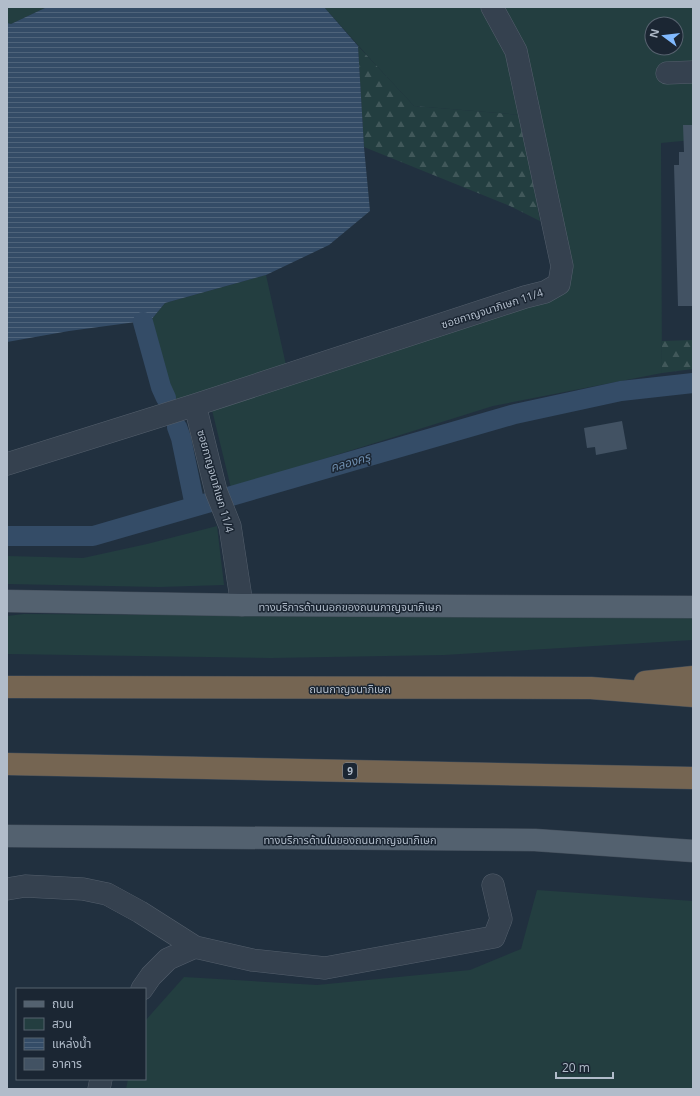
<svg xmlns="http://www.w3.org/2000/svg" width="700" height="1096" font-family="'Open Sans','Noto Sans Thai',sans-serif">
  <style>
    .green { fill: #233e40; fill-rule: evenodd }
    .forest { fill: url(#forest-firs) }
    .water { fill: url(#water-rules) }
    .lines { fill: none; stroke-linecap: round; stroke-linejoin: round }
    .canal { stroke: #344c67; stroke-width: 20 }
    .building { fill: #425263 }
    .minor-casing { stroke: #545f6c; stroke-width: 23 }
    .major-casing { stroke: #424d5a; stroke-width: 23 }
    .highway-casing { stroke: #414c59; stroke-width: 23 }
    .minor { stroke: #35414f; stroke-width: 22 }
    .major { stroke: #53616f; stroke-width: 22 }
    .highway { stroke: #756552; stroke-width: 22 }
    .labels { text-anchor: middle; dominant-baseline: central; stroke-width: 3; stroke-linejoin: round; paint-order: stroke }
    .shield { fill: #1b2633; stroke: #848f9d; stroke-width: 1 }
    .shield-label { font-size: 10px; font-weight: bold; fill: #b1bcca }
    .street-label { font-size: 11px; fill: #b1bcca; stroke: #1b2633 }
    .water-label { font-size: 12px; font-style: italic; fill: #6f8fb0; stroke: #1b2633 }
  </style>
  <defs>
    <pattern id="forest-firs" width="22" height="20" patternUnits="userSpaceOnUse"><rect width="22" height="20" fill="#233e40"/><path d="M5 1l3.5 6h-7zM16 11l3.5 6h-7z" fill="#41585a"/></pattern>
    <pattern id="water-rules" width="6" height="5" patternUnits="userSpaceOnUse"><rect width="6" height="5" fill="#344c67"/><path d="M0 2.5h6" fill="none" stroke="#4f647b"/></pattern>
  </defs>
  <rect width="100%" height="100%" fill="#21303f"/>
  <path class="green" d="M7 7H47L11 24 7 23Z
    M324 7H483L508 53 521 115 414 106 373 62Z
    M502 7H693V140L661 143 662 373 493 406 231 488 212 410 566 288ZM652 24H676V48H652Z
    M266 275 286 365 172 401 159 361 151 320 165 303Z
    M217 526 224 585 160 587 7 584V556L83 558 147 544Z
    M24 614 693 618V640L444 655 271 658 7 654V616Z
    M537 890 693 901V1089H126L128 1079H145V1021L184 977 317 985 470 970 521 949Z"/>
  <path class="forest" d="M358 46 414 106 521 115 540 221 510 206 364 147Z
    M693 340V369L662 373V341Z"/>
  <path class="water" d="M47 7H324L358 46 364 147 370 211 329 245 266 275 165 303 151 320 69 331 7 342V23L11 24Z"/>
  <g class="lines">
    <path class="canal" d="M143 322 161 387 166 398
      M177 427 181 438 195 506
      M7 536H93L515 414 621 391 693 383"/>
  </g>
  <path class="building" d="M683 125H693V306H678L674 165H679V152H684Z
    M622 421 627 449 596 455 595 447 587 448 584 428Z"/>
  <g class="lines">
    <g class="minor-casing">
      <path id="minor" d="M667 73 693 72
        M195 405 216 491 230 526 242 605
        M7 464 195 405 525 297 545 292 559 284 562 266 516 51 492 7
        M7 889 25 886 83 889 107 894 140 912 195 947 252 960 325 968 494 937 501 919 493 885
        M142 989 151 976 168 959 195 947
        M99 1089 101 1079"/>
    </g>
    <g class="major-casing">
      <path id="major" d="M7 601 242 605 693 607
        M7 836 535 840 693 851"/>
    </g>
    <g class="highway-casing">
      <path id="highway" d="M645 682 693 677
        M7 687 591 688 693 696
        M7 764 693 778"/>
    </g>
    <use href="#minor" class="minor"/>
    <use href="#major" class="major"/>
    <use href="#highway" class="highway"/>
  </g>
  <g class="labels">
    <rect class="shield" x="343" y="763" width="14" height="16" rx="3"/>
    <g class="shield-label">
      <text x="350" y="771">9</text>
    </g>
    <g class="street-label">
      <text transform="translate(492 308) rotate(-18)">ซอยกาญจนาภิเษก 11/4</text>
      <text transform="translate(216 481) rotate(74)">ซอยกาญจนาภิเษก 11/4</text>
      <text x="350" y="606">ทางบริการด้านนอกของถนนกาญจนาภิเษก</text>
      <text x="350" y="688">ถนนกาญจนาภิเษก</text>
      <text x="350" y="839">ทางบริการด้านในของถนนกาญจนาภิเษก</text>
    </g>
    <g class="water-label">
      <text transform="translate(350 462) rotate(-16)">คลองครุ</text>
    </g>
  </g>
  <rect width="700" height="1096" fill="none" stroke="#b1bcca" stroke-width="16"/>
  <rect x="16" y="988" width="130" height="92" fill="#1b2633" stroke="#57626f"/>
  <rect x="24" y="1001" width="20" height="6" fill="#53616f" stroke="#57626f"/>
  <text x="52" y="1008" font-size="12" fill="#b1bcca">ถนน</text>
  <rect x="24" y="1018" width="20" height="12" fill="#233e40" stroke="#57626f"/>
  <text x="52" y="1028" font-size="12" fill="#b1bcca">สวน</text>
  <rect x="24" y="1038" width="20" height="12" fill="url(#water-rules)" stroke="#57626f"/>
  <text x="52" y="1048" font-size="12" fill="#b1bcca">แหล่งน้ำ</text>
  <rect x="24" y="1058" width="20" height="12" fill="#425263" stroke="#57626f"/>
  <text x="52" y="1068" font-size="12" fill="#b1bcca">อาคาร</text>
  <g transform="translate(664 36) rotate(285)"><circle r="19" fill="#1b2633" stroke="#57626f"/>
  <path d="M0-3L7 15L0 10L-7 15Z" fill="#81baff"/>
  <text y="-6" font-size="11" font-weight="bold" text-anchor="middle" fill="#b1bcca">N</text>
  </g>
  <path d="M556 1072v6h57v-6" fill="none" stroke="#b1bcca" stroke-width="2"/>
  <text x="562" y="1072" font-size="12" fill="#b1bcca" stroke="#1b2633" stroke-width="3" paint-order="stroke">20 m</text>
</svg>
